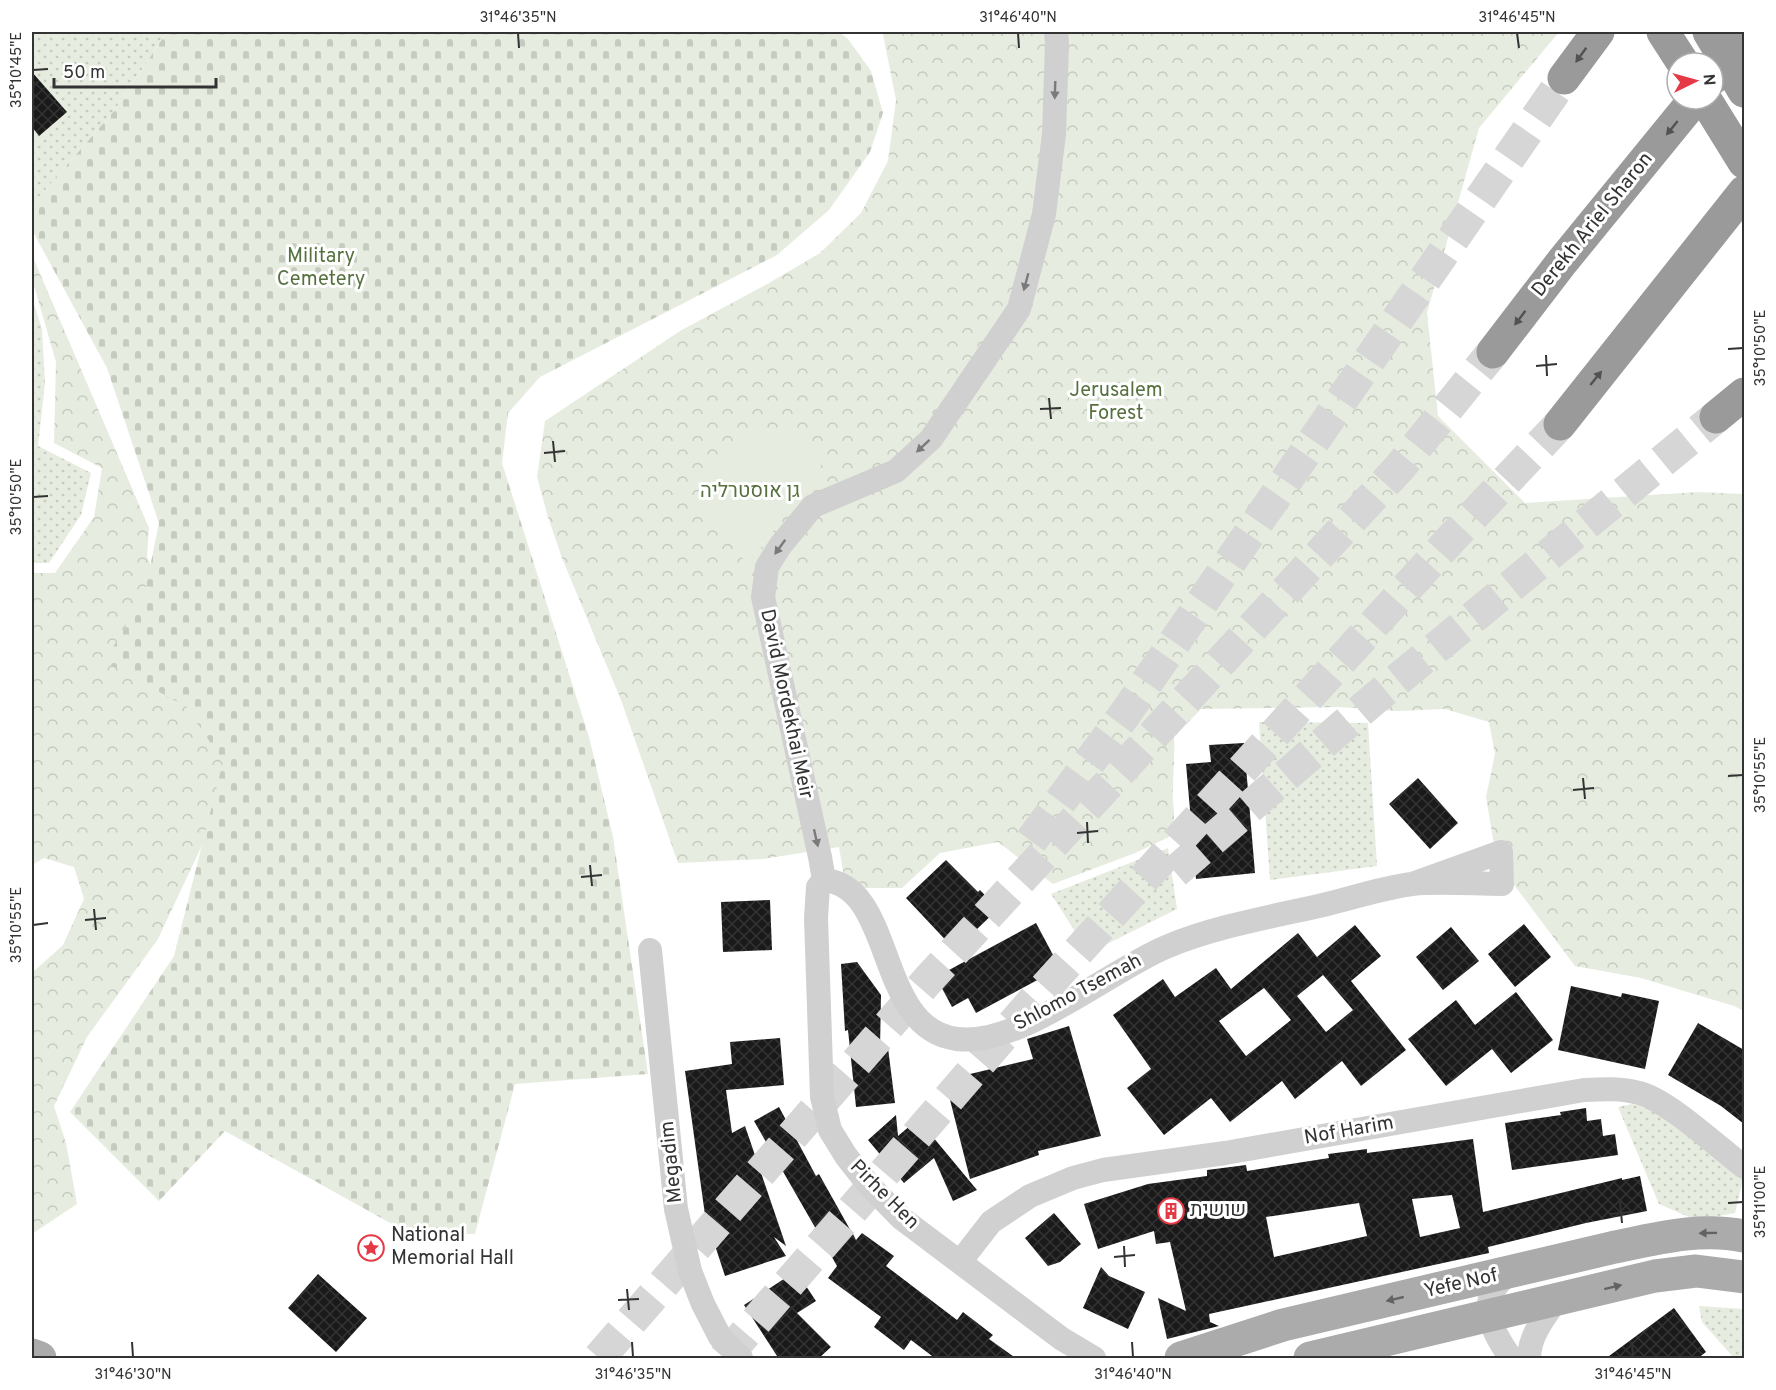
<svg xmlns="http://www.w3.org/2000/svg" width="1776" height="1390" font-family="Overpass,Heebo,sans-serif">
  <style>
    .grass { fill: url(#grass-dots) }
    .forest { fill: url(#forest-crowns) }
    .cemetery { fill: url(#cemetery-stones) }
    .garden { fill: #e6ecdf }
    .building { fill: url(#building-cross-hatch); fill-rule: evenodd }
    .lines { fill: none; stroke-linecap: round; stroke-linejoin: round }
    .highway-tunnel { stroke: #d6d6d6; stroke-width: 33; stroke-dasharray: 33 16; stroke-linecap: butt }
    .street { stroke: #d0d0d0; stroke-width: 24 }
    .primary { stroke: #ababab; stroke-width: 33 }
    .highway { stroke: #9a9a9a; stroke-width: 33 }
    .highway-bridge { stroke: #9a9a9a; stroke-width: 33 }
    .oneway { fill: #525252 }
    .oneway2 { fill: #7a7a7a }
    .oneway3 { fill: #636363 }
    .ticks { fill: none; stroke: #333; stroke-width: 2 }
    .labels { text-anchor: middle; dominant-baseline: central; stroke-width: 6; stroke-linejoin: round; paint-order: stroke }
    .street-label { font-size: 20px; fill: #333; stroke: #fff }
    .park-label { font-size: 20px; fill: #56703f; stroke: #fff }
    .poi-label { font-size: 20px; fill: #333; stroke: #fff; text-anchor: start }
    .neatline { fill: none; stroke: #333; stroke-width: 2 }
    .ticks-label { font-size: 15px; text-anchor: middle; fill: #333 }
  </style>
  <defs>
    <pattern id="grass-dots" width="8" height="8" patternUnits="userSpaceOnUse" patternTransform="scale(1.5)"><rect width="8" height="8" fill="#e6ecdf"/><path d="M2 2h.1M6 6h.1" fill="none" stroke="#c6cbc0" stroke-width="1.8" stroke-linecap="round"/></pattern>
    <pattern id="forest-crowns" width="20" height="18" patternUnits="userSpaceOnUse" patternTransform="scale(1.5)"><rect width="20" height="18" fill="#e6ecdf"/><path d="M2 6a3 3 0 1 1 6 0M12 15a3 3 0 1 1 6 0" fill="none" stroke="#c6cbc0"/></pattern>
    <pattern id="cemetery-stones" width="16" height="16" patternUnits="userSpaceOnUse" patternTransform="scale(1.5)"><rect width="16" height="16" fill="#e6ecdf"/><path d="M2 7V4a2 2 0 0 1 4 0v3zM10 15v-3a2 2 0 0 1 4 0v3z" fill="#c6cbc0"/></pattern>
    <pattern id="building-cross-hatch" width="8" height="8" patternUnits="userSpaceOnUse" patternTransform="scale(1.5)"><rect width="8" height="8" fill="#1a1a1a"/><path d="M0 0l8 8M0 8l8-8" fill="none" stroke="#333"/></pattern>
  </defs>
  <rect width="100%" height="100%" fill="#fff"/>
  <path class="grass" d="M32 32H167L114 111 32 205Z
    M32 298 42 329 45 383 38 446 91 473 81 515 49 563H32Z
    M1259 722 1368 723 1377 866 1270 880Z
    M1168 848 1177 909 1089 953 1051 894Z
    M1632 1104 1656 1111 1744 1176 1735 1213 1696 1220 1659 1204 1618 1107Z
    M1699 1306 1744 1309V1358H1734L1702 1322Z"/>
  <path class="forest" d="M879 32H1559L1479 128 1427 313 1438 416 1525 503 1698 492 1744 494V1011L1734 1006 1641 978 1575 966 1497 862 1486 797 1495 754 1489 722 1445 709 1396 711 1339 707 1201 709 1174 737C1175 755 1173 772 1173 790 1172 812 1178 814 1169 837L1135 853 1053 884 998 842 940 853 902 888H846L839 847 763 859 678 863 621 700 562 558 548 517 537 477 545 421 680 331 769 283 820 253 861 213 888 161 896 100 883 34Z
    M32 255 149 528 147 557 193 652 233 753 220 807 158 939 87 1037 54 1106 66 1143 77 1204 32 1234V973L63 945 84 899 74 867 44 858 32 865V573H55L94 517 102 468 54 443 56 362 35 289 32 284Z"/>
  <path class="cemetery" d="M167 32H839L848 39 871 71 883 113 870 152 829 210 777 255 540 377 508 413 502 463 589 737 613 837 648 1074 515 1084 475 1234H410L225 1131 159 1201 70 1112 174 956 223 762 187 707 104 662 144 596 159 523 107 368 32 230V205L114 111Z"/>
  <path class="garden" d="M761 432H804L825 460 748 566 705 505 698 481 705 463 719 460 735 447Z"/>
  <path class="building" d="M32 72 67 112 39 136 32 127Z
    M1244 743 1255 873 1196 879 1186 764 1211 762 1209 745Z
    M1418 778 1458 823 1430 849 1389 804Z
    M946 860 978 892 980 890 998 909 955 950 906 898Z
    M770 900 772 950 723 952 721 902Z
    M1036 923 1060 968 976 1013 968 998 952 1007 936 977Z
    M1524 924 1551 957 1515 987 1488 954Z
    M1355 925 1381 956 1351 981 1406 1050 1361 1086 1342 1061 1295 1099 1282 1081 1230 1122 1211 1098 1164 1135 1127 1088 1151 1069 1113 1015 1163 979 1175 997 1216 968 1231 989 1298 933 1317 957ZM1323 975 1353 1010 1326 1032 1297 996ZM1264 988 1291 1020 1246 1056 1219 1021Z
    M1451 927 1479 961 1443 990 1416 957Z
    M857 962 881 995 880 1049 888 1048 895 1103 856 1107 848 1030 845 1031 841 964Z
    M1571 986 1621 997 1622 993 1659 1001 1645 1069 1558 1050Z
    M1516 992 1553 1040 1511 1073 1492 1049 1446 1086 1408 1039 1456 1000 1475 1025Z
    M1698 1023 1744 1050V1124L1721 1106 1668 1075Z
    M1069 1026 1101 1136 1038 1151 1039 1155 970 1179 945 1080 1033 1059 1027 1039Z
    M780 1038 784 1085 726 1090 732 1133 745 1126 786 1246 774 1237 786 1256 725 1276 705 1215 685 1071 732 1064 730 1042Z
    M779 1107 816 1176 819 1174 852 1233 824 1243 754 1121Z
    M1586 1108 1587 1121 1601 1119 1603 1136 1615 1134 1618 1155 1512 1170 1505 1123 1561 1115 1560 1112Z
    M896 1115 898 1136 918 1119 977 1190 953 1201 934 1158 904 1183 868 1140Z
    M1473 1139 1483 1212 1622 1178V1180L1640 1176 1647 1211 1586 1223 1488 1247 1489 1253 1209 1314 1210 1322 1219 1326 1167 1339 1158 1298 1186 1311 1170 1242 1156 1244 1154 1231 1098 1249 1084 1204 1148 1184 1207 1176V1170L1246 1165 1247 1171 1329 1158 1328 1154 1367 1149V1153ZM1452 1195 1460 1228 1420 1237 1412 1199ZM1359 1203 1367 1236 1274 1257 1266 1217Z
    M1054 1213 1081 1244 1060 1262 1048 1266 1025 1238Z
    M862 1233 894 1256 886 1266 957 1320 963 1312 993 1335 989 1339 1017 1359H936L911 1340 904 1350 874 1327 881 1317 828 1278 837 1266 828 1250 853 1234 856 1240Z
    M1101 1267 1109 1276 1145 1292 1128 1329 1083 1308Z
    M796 1271 816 1301 797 1313 831 1347 818 1359H779L744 1305Z
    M318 1274 367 1318 336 1352 288 1308Z
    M1674 1308 1706 1352 1697 1359H1605Z"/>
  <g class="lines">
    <path class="highway-tunnel" d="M1031 841 1125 714 1564 78
      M1175 872 1373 700 1716 417
      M599 1358 928 980 1400 467 1493 352
      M724 1358 1034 1000 1452 538 1560 424"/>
    <path class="street" d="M824 880 820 857 763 597 767 567 780 546 813 506 896 471 931 439 1019 309 1044 214 1054 134 1057 43 1056 32
      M824 880C896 886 875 1029 957 1039 1019 1047 1109 971 1166 947 1216 926 1271 917 1323 905 1352 898 1382 888 1412 884 1439 881 1474 884 1502 884L1501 852 1412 884
      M824 880 818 887 816 918 822 1097 830 1130 846 1156 868 1184 901 1218 1062 1339 1094 1358
      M650 950 676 1209 690 1271 703 1304 720 1337 741 1358
      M960 1262 991 1222 1030 1196 1073 1178 1103 1170 1225 1153 1584 1090C1603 1089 1621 1088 1639 1093 1668 1100 1719 1148 1744 1167
      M1511 1358C1489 1328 1474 1295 1513 1272
      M1529 1358C1529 1337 1544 1317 1556 1301"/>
    <path class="primary" d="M32 1355 40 1358
      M1181 1358 1283 1325 1615 1247C1658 1238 1701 1227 1744 1236
      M1310 1358 1655 1276 1696 1271 1744 1277"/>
    <path class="highway" d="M1663 32 1683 63
      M1709 32 1744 91
      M1564 78 1598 32
      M1705 99 1744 162
      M1493 352 1562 262 1695 99
      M1716 417 1744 394
      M1560 424 1744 192"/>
    <path class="highway-bridge" d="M1713 78 1744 39"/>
  </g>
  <defs><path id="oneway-solid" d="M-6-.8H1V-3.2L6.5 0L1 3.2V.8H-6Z" transform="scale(1.5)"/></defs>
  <g class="oneway">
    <use href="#oneway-solid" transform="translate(1581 55) rotate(126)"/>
    <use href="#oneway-solid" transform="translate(1672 128) rotate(129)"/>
    <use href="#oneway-solid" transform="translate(1520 318) rotate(127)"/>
    <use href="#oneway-solid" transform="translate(1596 378) rotate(-51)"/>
  </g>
  <g class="oneway2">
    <use href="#oneway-solid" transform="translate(1055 90) rotate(92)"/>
    <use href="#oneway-solid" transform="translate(1026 282) rotate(105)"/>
    <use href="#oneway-solid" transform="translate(923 446) rotate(137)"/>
    <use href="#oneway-solid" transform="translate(780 547) rotate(126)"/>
    <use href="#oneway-solid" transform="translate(816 838) rotate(77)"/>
  </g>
  <g class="oneway3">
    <use href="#oneway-solid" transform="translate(1708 1233) rotate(179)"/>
    <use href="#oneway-solid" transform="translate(1613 1287) rotate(-14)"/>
    <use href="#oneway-solid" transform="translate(1395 1299) rotate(167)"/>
  </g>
  <path class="ticks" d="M518 33 519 48M1018 33 1019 48M1517 33 1519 48M33 70 48 69M1728 349 1743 348M1546 355 1547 376M1536 366 1557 364M1049 398 1051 419M1040 409 1061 408M553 441 555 462M544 453 565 451M33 497 48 496M1728 776 1743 775M1583 778 1585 799M1573 790 1594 788M1087 822 1088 843M1077 833 1098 831M590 865 592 886M581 877 602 875M94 909 96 930M85 920 106 918M33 925 48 923M1620 1202 1622 1223M1728 1203 1743 1202M1610 1214 1631 1212M1124 1246 1125 1267M1114 1257 1135 1255M627 1289 629 1310M618 1300 639 1299M132 1342 133 1357M632 1342 633 1357M1132 1342 1133 1357M1632 1342 1633 1357"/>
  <defs>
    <g id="building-ring" transform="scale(1.35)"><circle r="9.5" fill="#fff" stroke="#e63946" stroke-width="1.5"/><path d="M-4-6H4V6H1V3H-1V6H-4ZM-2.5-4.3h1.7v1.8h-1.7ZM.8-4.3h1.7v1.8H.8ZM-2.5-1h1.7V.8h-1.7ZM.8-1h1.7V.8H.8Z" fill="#e63946"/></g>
    <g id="sight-ring" transform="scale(1.35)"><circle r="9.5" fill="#fff" stroke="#e63946" stroke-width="1.5"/><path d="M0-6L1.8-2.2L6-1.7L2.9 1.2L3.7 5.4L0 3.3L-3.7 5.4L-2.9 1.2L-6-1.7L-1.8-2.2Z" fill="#e63946"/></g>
  </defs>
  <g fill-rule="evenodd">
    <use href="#building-ring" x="1171" y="1211"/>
    <use href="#sight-ring" x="371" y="1248"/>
  </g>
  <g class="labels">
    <g class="street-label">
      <text transform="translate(1593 225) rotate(-51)">Derekh Ariel Sharon</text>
      <text transform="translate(786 704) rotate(78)">David Mordekhai Meir</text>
      <text transform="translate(1078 993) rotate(-28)">Shlomo Tsemah</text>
      <text transform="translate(1349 1131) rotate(-10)">Nof Harim</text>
      <text transform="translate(672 1162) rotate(-96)">Megadim</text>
      <text transform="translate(884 1195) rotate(45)">Pirhe Hen</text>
      <text transform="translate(1461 1284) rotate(-13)">Yefe Nof</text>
    </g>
    <g class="park-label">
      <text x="321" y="257">Military<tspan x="321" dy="23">Cemetery</tspan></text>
      <text x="1116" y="391">Jerusalem<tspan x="1116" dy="23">Forest</tspan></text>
      <text x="750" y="492">גן אוסטרליה</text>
    </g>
    <g class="poi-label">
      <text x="1190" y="1211">שושית</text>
      <text x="391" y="1236">National<tspan x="391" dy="23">Memorial Hall</tspan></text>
    </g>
  </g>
  <rect width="1776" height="1390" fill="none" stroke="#ffffff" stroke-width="66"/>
  <g transform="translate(1695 81) rotate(85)"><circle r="28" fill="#ffffff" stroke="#adadad" stroke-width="1.5"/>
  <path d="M0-4.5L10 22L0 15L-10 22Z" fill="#e63946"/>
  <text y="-9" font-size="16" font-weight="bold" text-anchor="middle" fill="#333333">N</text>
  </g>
  <path d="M54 78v9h162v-9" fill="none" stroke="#333333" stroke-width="3"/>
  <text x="63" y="78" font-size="18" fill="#333333" stroke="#ffffff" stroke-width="4.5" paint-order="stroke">50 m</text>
  <rect x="33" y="33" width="1710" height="1324" class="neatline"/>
  <g class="ticks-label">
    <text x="518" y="22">31°46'35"N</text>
    <text x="1018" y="22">31°46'40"N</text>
    <text x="1517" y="22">31°46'45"N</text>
    <text transform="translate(16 70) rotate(-90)" y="5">35°10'45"E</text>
    <text transform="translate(1760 348) rotate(-90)" y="5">35°10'50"E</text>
    <text transform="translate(16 497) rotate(-90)" y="5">35°10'50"E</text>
    <text transform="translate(1760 775) rotate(-90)" y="5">35°10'55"E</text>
    <text transform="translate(16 925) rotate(-90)" y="5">35°10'55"E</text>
    <text transform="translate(1760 1202) rotate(-90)" y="5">35°11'00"E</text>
    <text x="133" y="1379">31°46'30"N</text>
    <text x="633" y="1379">31°46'35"N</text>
    <text x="1133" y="1379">31°46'40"N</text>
    <text x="1633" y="1379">31°46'45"N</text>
  </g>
</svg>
